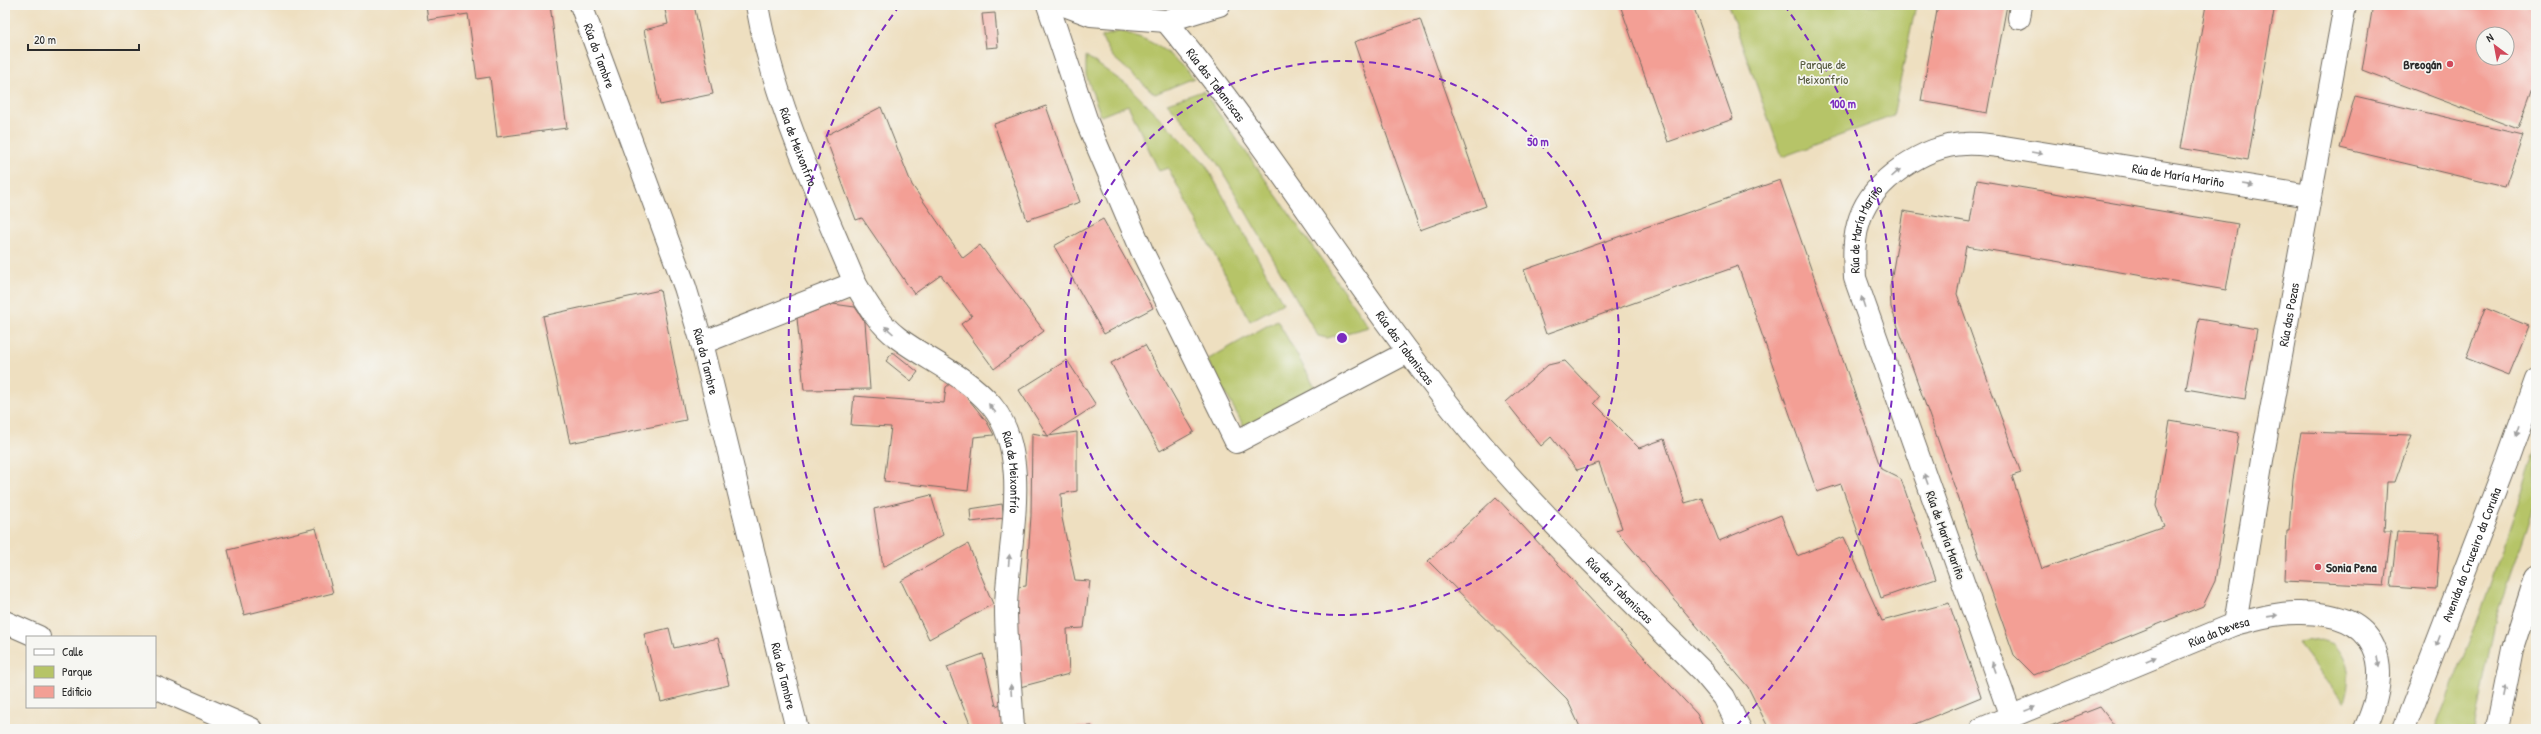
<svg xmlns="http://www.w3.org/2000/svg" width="2541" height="734" font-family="'Patrick Hand',sans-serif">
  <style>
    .green { fill: #b6c467; stroke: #707849 }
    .building { fill: #f39f95; fill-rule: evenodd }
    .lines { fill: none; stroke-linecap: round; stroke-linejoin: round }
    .minor-casing { stroke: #6f6a5f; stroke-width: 24 }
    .major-casing { stroke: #6f6a5f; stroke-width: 24 }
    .minor { stroke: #fff; stroke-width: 22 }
    .major { stroke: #fff; stroke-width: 22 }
    .oneway { fill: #a0a0a0 }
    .ring { fill: none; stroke: #7b2cbf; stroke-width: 2; stroke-dasharray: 7 5 }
    .poi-dot { fill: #d1495b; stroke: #f6f6f2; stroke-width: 1.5 }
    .labels { text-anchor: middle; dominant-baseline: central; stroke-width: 3.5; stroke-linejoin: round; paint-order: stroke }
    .street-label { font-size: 13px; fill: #2b2b2b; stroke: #f6f6f2 }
    .park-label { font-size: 13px; fill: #55593d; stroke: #f6f6f2 }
    .poi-label { font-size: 13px; font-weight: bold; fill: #2b2b2b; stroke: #f6f6f2; text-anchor: end }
    .centre { fill: #7b2cbf; stroke: #f6f6f2; stroke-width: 2 }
    .ring-label { font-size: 12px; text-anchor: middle; font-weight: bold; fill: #7b2cbf; stroke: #f6f6f2; stroke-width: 3.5; stroke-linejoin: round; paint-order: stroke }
  </style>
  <rect width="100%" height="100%" fill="#f6f6f2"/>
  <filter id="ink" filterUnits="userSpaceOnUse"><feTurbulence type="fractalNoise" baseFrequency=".025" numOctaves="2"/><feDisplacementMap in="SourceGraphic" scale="8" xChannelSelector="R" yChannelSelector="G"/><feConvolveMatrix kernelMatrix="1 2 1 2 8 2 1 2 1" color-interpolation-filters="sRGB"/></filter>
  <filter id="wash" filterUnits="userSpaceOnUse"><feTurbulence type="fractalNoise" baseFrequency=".012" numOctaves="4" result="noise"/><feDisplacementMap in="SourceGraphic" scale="16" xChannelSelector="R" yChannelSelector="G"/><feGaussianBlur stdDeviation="0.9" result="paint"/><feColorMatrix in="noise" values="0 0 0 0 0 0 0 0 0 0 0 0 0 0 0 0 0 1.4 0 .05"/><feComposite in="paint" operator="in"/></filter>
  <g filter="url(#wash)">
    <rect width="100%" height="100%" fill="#eedfc0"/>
    <path class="green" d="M1728 5H1916L1893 116 1782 157Z
      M1120 31C1158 42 1166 50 1194 78L1155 94 1112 56 1101 37Z
      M1086 56 1127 85 1204 162 1283 303 1250 321 1168 168 1159 171 1128 105 1101 116 1086 75Z
      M1203 91 1369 327 1327 338 1318 336 1218 164 1199 138 1167 103Z
      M1277 320 1317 390 1246 430 1207 360Z
      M2536 450V498L2496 617 2474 729H2435L2481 612Z
      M2320 640 2334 644C2351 663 2351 679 2344 703L2298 643Z"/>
    <g id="blocks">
      <path class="building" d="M426 5H550L567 128 497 137 490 77 477 79 468 14 428 20Z
        M664 5H694L713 94 660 105 644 30 668 24Z
        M1620 5H1693L1733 119 1668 142Z
        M1938 5H2007L1987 113 1921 101Z
        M2206 5H2275L2248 160 2180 148Z
        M2373 5H2536V79L2518 129 2362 70ZM2483 34H2507V58H2483Z
        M995 13 998 47 986 48 982 14Z
        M1420 19 1486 206 1420 230 1354 42Z
        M2355 96 2523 135 2505 187 2340 148Z
        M1046 106 1080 202 1027 220 994 124Z
        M881 107 912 185 963 258 980 245 1044 331 994 369 961 324 972 316 941 275 914 294 862 218 856 220 825 136Z
        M1780 180 1881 469 1901 479 1936 579 1881 598 1841 484 1817 492 1738 266 1546 334 1524 270Z
        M1977 180 2238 224 2226 290 1966 246 1957 294 2021 473 2012 476 2042 569 2164 526 2156 506 2170 421 2239 433 2215 581 2203 606 2034 675 2014 655 1891 307 1890 287 1903 211 1970 222Z
        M1103 219 1153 308 1104 334 1054 246Z
        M660 290 686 420 570 443 543 316Z
        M833 304 855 307 865 322 870 389 804 390 797 318Z
        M2485 308 2529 326 2509 375 2466 358Z
        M2199 319 2257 329 2245 399 2186 389Z
        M1145 345 1194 432 1160 451 1111 363Z
        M893 352 918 372 911 381 886 361Z
        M1067 360 1096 405 1048 436 1077 432V491L1061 494 1062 518 1075 580 1090 581 1084 628 1067 629 1069 674 1020 687 1014 629 1018 587 1026 586 1031 516 1032 433 1048 436 1019 390Z
        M1565 361 1599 397 1594 403 1639 448 1664 439 1685 503 1702 498 1719 541 1781 515 1797 556 1844 537 1882 621 1949 603 1981 697 1903 729H1769L1748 687 1616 530 1622 528 1599 463 1577 470 1551 437 1541 446 1506 402 1548 365Z
        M951 383 966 396 987 422 994 435 974 437 968 491 884 481 891 427 851 425 854 396 944 403 946 387Z
        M2301 432 2412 435 2395 482H2387L2384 532H2391L2384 586 2285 581 2287 531H2289L2293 479Z
        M931 495 943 535 883 567 874 509Z
        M1496 497 1697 714 1704 729H1581L1567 699 1428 561Z
        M1002 504 1004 518 971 522 970 509Z
        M316 528 333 593 244 615 228 550Z
        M2397 532 2440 534 2436 590 2391 587Z
        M968 544 993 604 929 639 901 581Z
        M669 628 674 648 718 638 729 685 661 702 644 634Z
        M983 654 996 706 1003 703 1001 729H972L947 667Z
        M2100 707 2117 729H2043Z
        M1092 726V729H1064V728Z"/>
    </g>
  </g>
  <g filter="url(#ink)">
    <use href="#blocks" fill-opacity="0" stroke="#6f6a5f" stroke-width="1"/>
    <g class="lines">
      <g class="minor-casing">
        <g id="minor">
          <path id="s1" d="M757 5C774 103 817 192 855 283 867 304 879 324 898 338 929 361 965 375 991 405 1034 455 1007 547 1006 608 1006 648 1011 689 1013 729"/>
          <path d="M1048 5 1087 122 1142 251 1236 442 1408 352"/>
          <path d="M1064 5 1091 15 1166 21 1219 5"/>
          <path d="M2019 18 2021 5"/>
          <path id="s2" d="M1166 21C1270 146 1354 287 1457 415 1531 507 1620 589 1704 673L1724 697 1740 729"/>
          <path d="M702 343 855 283"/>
          <path d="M5 622 39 637"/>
          <path id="s3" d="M2235 624 2262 460 2345 5"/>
          <path d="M155 687 252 729"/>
          <path id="s4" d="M2011 717 1855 278C1854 258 1853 238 1860 218 1873 180 1925 145 1965 144 1976 143 1987 145 1998 146L2309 196"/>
          <path id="s5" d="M1981 729 2235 624C2256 619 2279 612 2301 613 2380 613 2394 664 2365 729"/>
        </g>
      </g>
      <g class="major-casing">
        <g id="major">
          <path id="s6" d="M581 5 685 287 702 343 797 729"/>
          <path id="s7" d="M2404 729 2507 461 2536 380"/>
          <path d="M2497 729 2513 649 2536 577"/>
        </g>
      </g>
      <use href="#minor" class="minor"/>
      <use href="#major" class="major"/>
    </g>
    <defs><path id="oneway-solid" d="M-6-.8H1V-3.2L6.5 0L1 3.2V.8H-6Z"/></defs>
    <g class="oneway">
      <use href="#oneway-solid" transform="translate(2037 153) rotate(10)"/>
      <use href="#oneway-solid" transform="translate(1896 173) rotate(-41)"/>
      <use href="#oneway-solid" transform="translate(2248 185) rotate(9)"/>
      <use href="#oneway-solid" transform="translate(1863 302) rotate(-108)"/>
      <use href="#oneway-solid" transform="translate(889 330) rotate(-138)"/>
      <use href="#oneway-solid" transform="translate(992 408) rotate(-128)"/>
      <use href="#oneway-solid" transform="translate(2518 430) rotate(109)"/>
      <use href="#oneway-solid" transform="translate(1926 479) rotate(-110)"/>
      <use href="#oneway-solid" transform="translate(1009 560) rotate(-85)"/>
      <use href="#oneway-solid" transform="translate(2273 616) rotate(-8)"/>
      <use href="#oneway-solid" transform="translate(2438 641) rotate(111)"/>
      <use href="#oneway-solid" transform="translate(2151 659) rotate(-23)"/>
      <use href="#oneway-solid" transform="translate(2378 662) rotate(79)"/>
      <use href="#oneway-solid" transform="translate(1994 667) rotate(-110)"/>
      <use href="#oneway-solid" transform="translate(1011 690) rotate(-94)"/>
      <use href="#oneway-solid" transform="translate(2505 691) rotate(-78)"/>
      <use href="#oneway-solid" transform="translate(2030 709) rotate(-22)"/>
    </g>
  </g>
  <g class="ring">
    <circle cx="1342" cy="338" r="277"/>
    <path d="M948 726A553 553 0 0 1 900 5M1784 5A553 553 0 0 1 1736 726"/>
  </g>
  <g class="poi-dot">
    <circle cx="2450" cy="64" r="4"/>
    <circle cx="2318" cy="567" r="4"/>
  </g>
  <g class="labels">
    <g class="street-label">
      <text stroke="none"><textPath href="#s6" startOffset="54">Rúa do Tambre</textPath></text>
      <text stroke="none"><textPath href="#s2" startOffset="81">Rúa das Tabaniscas</textPath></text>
      <text stroke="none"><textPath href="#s1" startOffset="148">Rúa de Meixonfrío</textPath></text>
      <text stroke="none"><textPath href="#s4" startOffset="877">Rúa de María Mariño</textPath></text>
      <text stroke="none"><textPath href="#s4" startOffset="517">Rúa de María Mariño</textPath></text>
      <text stroke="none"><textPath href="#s3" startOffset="314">Rúa das Pozas</textPath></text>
      <text stroke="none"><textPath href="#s2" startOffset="405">Rúa das Tabaniscas</textPath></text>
      <text stroke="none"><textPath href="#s6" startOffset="378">Rúa do Tambre</textPath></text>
      <text stroke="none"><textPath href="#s1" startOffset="553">Rúa de Meixonfrío</textPath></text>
      <text transform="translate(1946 535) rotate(70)">Rúa de María Mariño</text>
      <text stroke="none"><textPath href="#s7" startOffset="187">Avenida do Cruceiro da Coruña</textPath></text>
      <text stroke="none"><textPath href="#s2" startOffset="729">Rúa das Tabaniscas</textPath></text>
      <text stroke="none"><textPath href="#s5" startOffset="257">Rúa da Devesa</textPath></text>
      <text stroke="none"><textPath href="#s6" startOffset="702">Rúa do Tambre</textPath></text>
    </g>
    <g class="park-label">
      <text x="1823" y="64">Parque de<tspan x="1823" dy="15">Meixonfrío</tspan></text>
    </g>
    <g class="poi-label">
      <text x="2442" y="64">Breogán</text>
      <text x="2326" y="567" text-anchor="start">Sonia Pena</text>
    </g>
  </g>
  <circle cx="1342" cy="338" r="6" class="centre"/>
  <g class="ring-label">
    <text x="1843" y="108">100 m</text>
    <text x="1538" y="146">50 m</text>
  </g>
  <rect width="2541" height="734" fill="none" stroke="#f6f6f2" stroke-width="20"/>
  <rect x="26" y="636" width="130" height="72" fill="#f6f6f2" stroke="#a5a5a2"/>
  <rect x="34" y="649" width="20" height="6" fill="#ffffff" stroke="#a5a5a2"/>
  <text x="62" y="656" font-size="12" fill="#2b2b2b">Calle</text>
  <rect x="34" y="666" width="20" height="12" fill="#b6c467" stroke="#a5a5a2"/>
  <text x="62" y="676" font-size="12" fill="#2b2b2b">Parque</text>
  <rect x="34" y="686" width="20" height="12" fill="#f39f95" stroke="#a5a5a2"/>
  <text x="62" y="696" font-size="12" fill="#2b2b2b">Edificio</text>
  <g transform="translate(2495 46) rotate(328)"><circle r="19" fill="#f6f6f2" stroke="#a5a5a2"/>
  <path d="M0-3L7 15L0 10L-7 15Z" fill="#d1495b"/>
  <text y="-6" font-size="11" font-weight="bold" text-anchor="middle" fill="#2b2b2b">N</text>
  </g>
  <path d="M28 44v6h111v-6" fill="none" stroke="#2b2b2b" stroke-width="2"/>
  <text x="34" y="44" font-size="12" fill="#2b2b2b" stroke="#f6f6f2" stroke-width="3" paint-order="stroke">20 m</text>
</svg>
